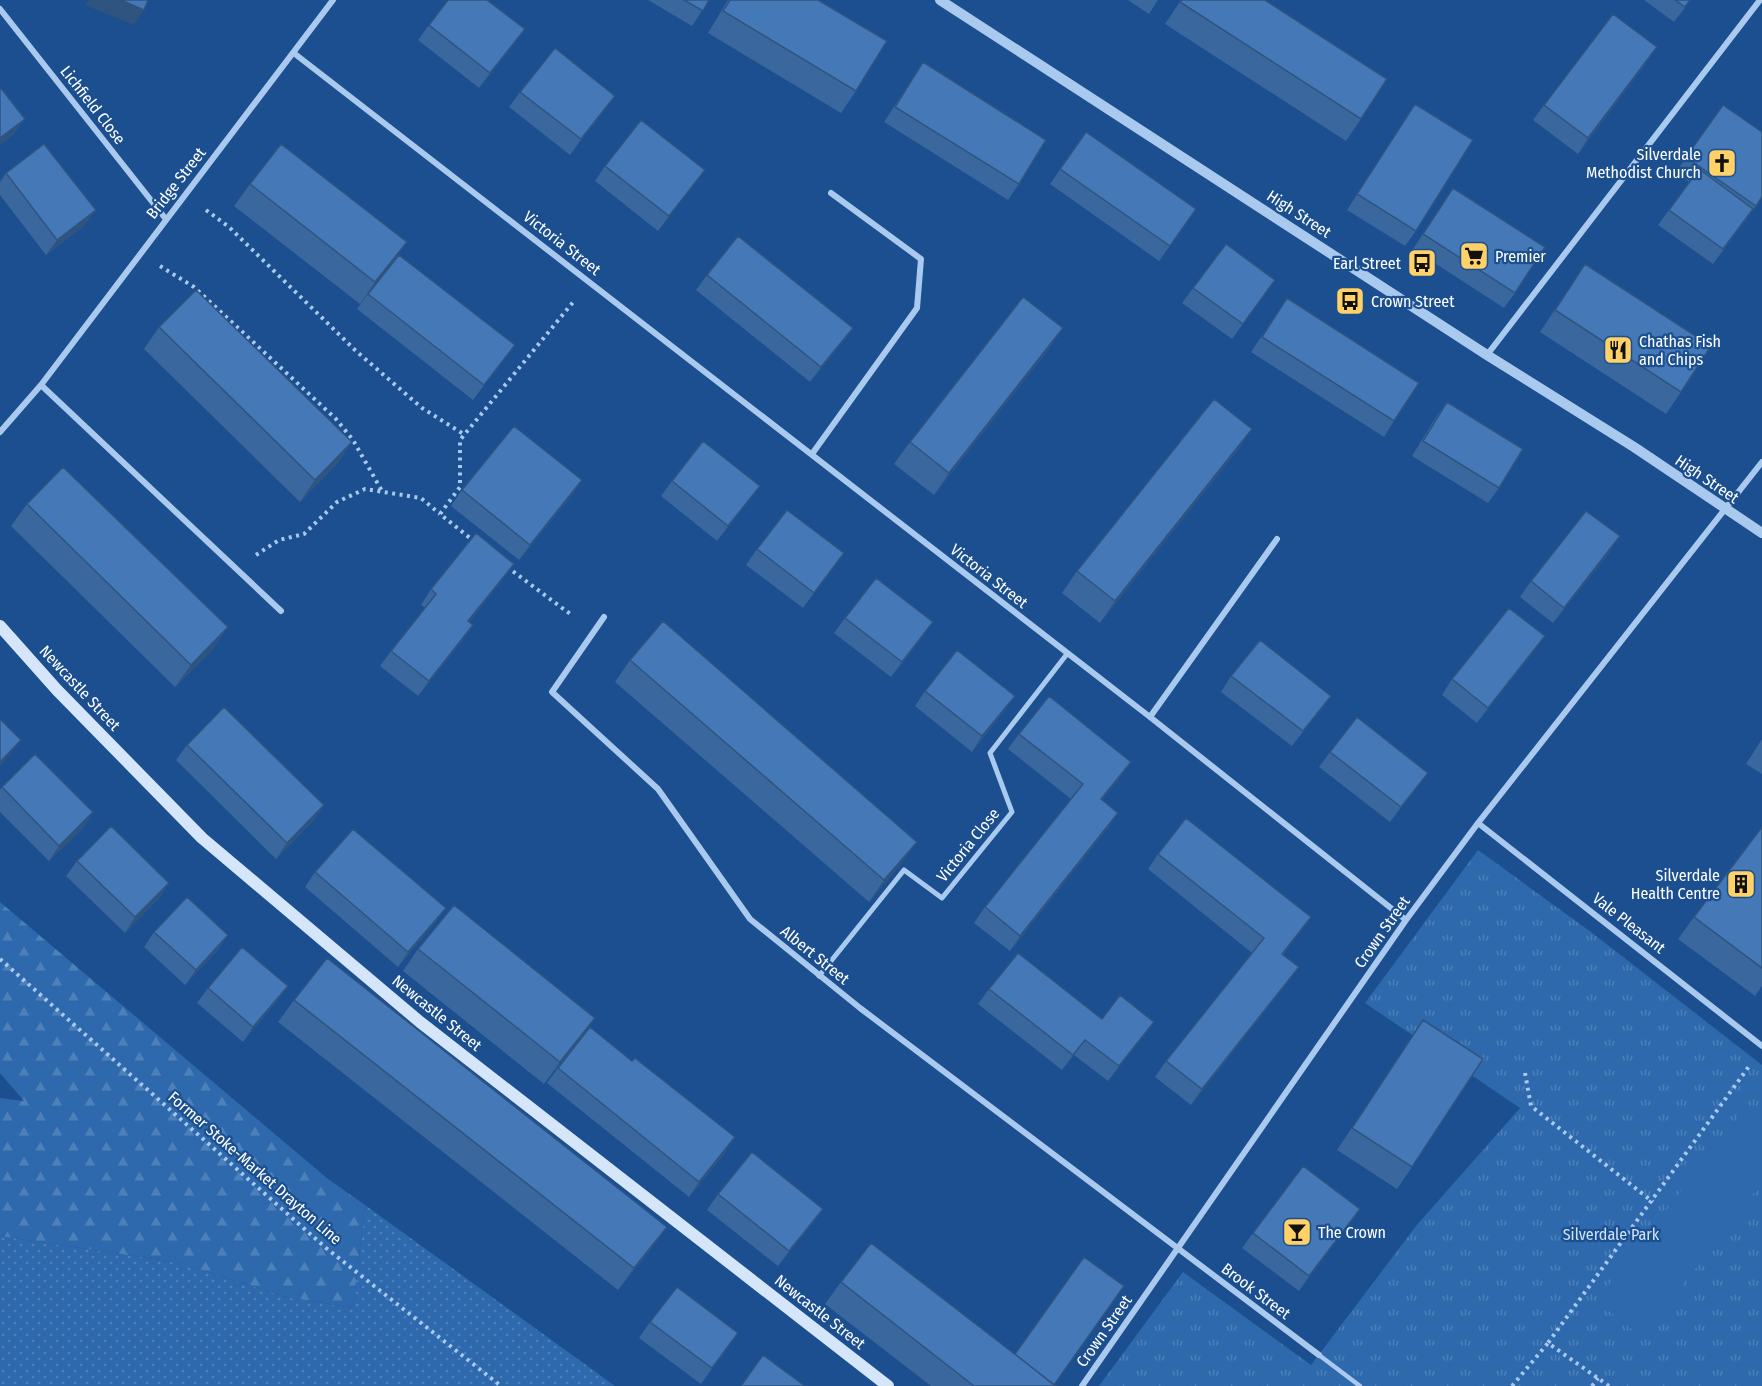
<svg xmlns="http://www.w3.org/2000/svg" width="1762" height="1386" font-family="'Fira Sans Condensed',sans-serif">
  <style>
    .grass { fill: url(#grass-dots) }
    .forest { fill: url(#forest-firs) }
    .park { fill: url(#park-tufts) }
    .pitch { fill: #2e69ad }
    .lines { fill: none; stroke-linecap: round; stroke-linejoin: round }
    .path { stroke: #a9c9ee; stroke-width: 4; stroke-dasharray: 3 4.5; stroke-linecap: butt }
    .service { stroke: #a9c9ee; stroke-width: 4.5 }
    .pedestrian { stroke: #a9c9ee; stroke-width: 5 }
    .minor { stroke: #a9c9ee; stroke-width: 6 }
    .tertiary { stroke: #a9c9ee; stroke-width: 10 }
    .secondary { stroke: #d6e6fa; stroke-width: 12 }
    .wall { fill: #3a679d }
    .shaded-wall { fill: #305480 }
    .building { fill: #4478b7; stroke: #305480; stroke-width: 1.5 }
    .labels { text-anchor: middle; dominant-baseline: central; stroke-width: 4.5; stroke-linejoin: round; paint-order: stroke }
    .street-label { font-size: 16px; fill: #fff; stroke: #1b4f8f }
    .poi-label { font-size: 16px; fill: #fff; stroke: #1b4f8f; text-anchor: start }
    .park-label { font-size: 16px; fill: #cfe3fa; stroke: #1b4f8f }
  </style>
  <defs>
    <pattern id="grass-dots" width="8" height="8" patternUnits="userSpaceOnUse" patternTransform="scale(1.5)"><rect width="8" height="8" fill="#2e69ad"/><path d="M2 2h.1M6 6h.1" fill="none" stroke="#4d80b9" stroke-width="1.8" stroke-linecap="round"/></pattern>
    <pattern id="forest-firs" width="22" height="20" patternUnits="userSpaceOnUse" patternTransform="scale(1.5)"><rect width="22" height="20" fill="#2e69ad"/><path d="M5 1l3.5 6h-7zM16 11l3.5 6h-7z" fill="#4d80b9"/></pattern>
    <pattern id="park-tufts" width="24" height="20" patternUnits="userSpaceOnUse" patternTransform="scale(1.5)"><rect width="24" height="20" fill="#2e69ad"/><path d="M3 7l-1-3M5 7V3M7 7l1-3M15 17l-1-3M17 17v-4M19 17l1-3" fill="none" stroke="#4d80b9"/></pattern>
  </defs>
  <rect width="100%" height="100%" fill="#1b4f8f"/>
  <path class="grass" d="M365 1205 615 1386H0V1236L181 1263 282 1296 353 1308Z"/>
  <path class="forest" d="M0 902 328 1179 365 1205 353 1308 282 1296 181 1263 0 1236V1098L24 1101 0 1073Z"/>
  <path class="park" d="M1478 850 1591 932 1762 1065V1386H1099L1183 1272 1311 1365 1416 1226 1520 1108 1365 1003Z"/>
  <path class="pitch" d="M1740 1115 1762 1131V1183L1642 1337 1596 1301Z"/>
  <g class="lines">
    <path class="path" d="M206 210 229 227 356 351 422 408 465 435
      M160 266 194 287 336 419 353 440 382 491
      M475 542 440 514 460 487V440L574 301
      M256 555 279 540 304 534 337 502 365 489 421 498 440 514
      M507 567 573 616
      M0 959 326 1248 501 1386
      M1525 1073 1531 1106 1653 1202
      M1512 1386 1548 1343
      M1592 1386 1598 1378
      M1609 1386 1548 1343 1750 1065"/>
    <path class="service" d="M1319 1355 1360 1386"/>
    <path class="pedestrian" d="M819 976 904 870 942 898 1012 812 990 753 1067 654"/>
    <path class="minor" d="M0 9 165 218
      M295 54 1150 717 1406 920
      M1487 355 1760 0
      M41 385 281 611
      M0 432 41 385 333 0
      M812 454 917 308 921 259 831 193
      M604 617 552 692 658 789 750 919 860 1008 1319 1355
      M1150 717 1277 539
      M1478 823 1762 1046
      M1082 1386 1406 920 1478 823 1762 462"/>
    <path class="tertiary" d="M940 0 1487 355 1634 447 1762 533"/>
    <path class="secondary" d="M0 626 57 690 202 838 420 1022 888 1386"/>
  </g>
  <path class="wall" d="M648 0H709L692 26Z
    M728 0H818L856 91 841 113 708 33Z
    M1128 0H1158L1149 14Z
    M1181 0H1265L1361 119 1346 141 1165 24Z
    M1644 0H1691L1674 22Z
    M429 25 514 44 479 88 418 40Z
    M923 62 1019 184 1008 200 884 122Z
    M1647 62 1578 154 1533 120 1544 105Z
    M520 92 615 96 604 111 570 155 509 107Z
    M1415 104 1416 231 1405 246 1347 210Z
    M1723 105 1762 198 1713 264 1658 225 1689 182 1676 172Z
    M1086 132 1196 209 1159 261 1050 184Z
    M605 166 705 170 694 185 658 231 595 181Z
    M6 173 85 225 46 255 0 195V182Z
    M250 184 407 242 391 264 360 304 234 206Z
    M1453 188 1515 293 1504 308 1413 249Z
    M1585 264 1681 392 1666 414 1540 332Z
    M707 275 853 328 842 343 810 382 696 290Z
    M1275 280 1232 339 1182 303 1193 288Z
    M368 294 515 345 473 400 357 309Z
    M1287 298 1394 421 1384 437 1251 352Z
    M159 327 352 442 337 464 300 502 144 349Z
    M1063 328 1048 350 934 495 894 464 910 442Z
    M1447 402 1499 488 1488 503 1412 456 1436 417Z
    M1252 429 1237 451 1100 623 1062 593 1077 571Z
    M672 481 760 486 749 501 717 541 661 496Z
    M462 490 572 495 519 560 451 506Z
    M27 504 228 627 213 649 175 687 11 526Z
    M757 549 844 553 803 608 746 565Z
    M1610 552 1553 623 1520 597 1531 581Z
    M514 564 503 579 469 622 463 640 418 696 380 666 391 651 425 608 421 605 431 589Z
    M845 618 922 638 891 677 834 633Z
    M1534 651 1477 723 1442 695 1452 679Z
    M630 660 901 864 869 902 615 682Z
    M1231 676 1331 696 1320 711 1292 746 1221 692Z
    M925 691 1015 696 1004 711 972 752 915 706Z
    M1019 734 1131 762 1102 800 1118 813 1108 828 1010 951 974 923 985 907 1071 799 1008 749Z
    M1762 739V774L1746 764Z
    M187 745 324 805 314 820 276 859 176 760Z
    M1330 752 1417 788 1390 822 1319 767Z
    M2 787 93 812 83 828 49 861 0 812V790Z
    M1762 827V986L1755 996 1678 939 1694 917Z
    M1158 854 1311 917 1283 955 1288 982 1191 1105 1155 1077 1166 1061 1252 953 1148 869Z
    M77 861 169 883 159 898 125 933 66 876Z
    M315 872 446 908 435 923 398 967 305 887Z
    M154 932 228 935 218 950 185 985 144 947Z
    M418 949 595 1018 579 1040 544 1084 403 971Z
    M288 986 277 1001 243 1042 197 1003 208 988Z
    M989 989 1102 1019 1154 1022 1143 1037 1108 1081 1074 1055 1062 1070 978 1004Z
    M294 1000 667 1227 651 1249 618 1290 278 1022Z
    M1423 1020 1412 1167 1397 1189 1337 1150Z
    M558 1068 725 1153 689 1197 547 1083Z
    M718 1194 823 1209 812 1224 778 1266 707 1210Z
    M1360 1209 1299 1291 1242 1248 1253 1233Z
    M841 1282 1055 1385 1056 1386H931L825 1304Z
    M650 1322 738 1333 701 1384 639 1338Z"/>
  <path class="shaded-wall" d="M89 0H121L144 10 134 25 85 5Z
    M525 29 514 44 479 88 490 73Z
    M1657 47 1647 62 1578 154 1588 138Z
    M615 96 604 111 570 155 581 139Z
    M25 119 14 134 0 145V138Z
    M705 170 694 185 658 231 669 216Z
    M96 210 85 225 46 255 57 240Z
    M407 242 391 264 360 304 375 282Z
    M853 328 842 343 810 382 821 367Z
    M1063 328 1048 350 934 495 949 473Z
    M515 345 504 360 473 400 484 385Z
    M1252 429 1237 451 1100 623 1115 601Z
    M352 442 337 464 300 502 315 480Z
    M582 480 572 495 519 560 530 545Z
    M760 486 749 501 717 541 728 526Z
    M1620 536 1610 552 1553 623 1564 608Z
    M844 553 834 568 803 608 814 593Z
    M514 564 503 579 458 636 468 621Z
    M933 622 922 638 891 677 902 662Z
    M473 625 463 640 418 696 429 681Z
    M228 627 213 649 175 687 191 665Z
    M1545 636 1534 651 1477 723 1488 708Z
    M1015 696 1004 711 972 752 982 736Z
    M1331 696 1320 711 1292 746 1303 731Z
    M21 740 10 755 0 766V762Z
    M1131 762 1120 778 1091 815 1101 799Z
    M1428 773 1417 788 1390 822 1401 807Z
    M324 805 314 820 276 859 287 843Z
    M93 812 83 828 49 861 59 846Z
    M1118 813 1108 828 1010 951 1020 936Z
    M917 842 901 864 869 902 884 880Z
    M169 883 159 898 125 933 135 917Z
    M446 908 435 923 398 967 408 952Z
    M1311 917 1300 933 1271 969 1282 954Z
    M228 935 218 950 185 985 196 970Z
    M1299 967 1288 982 1191 1105 1202 1089Z
    M288 986 277 1001 243 1042 253 1027Z
    M595 1018 579 1040 544 1084 560 1062Z
    M1154 1022 1143 1037 1108 1081 1119 1066Z
    M1085 1040 1074 1055 1062 1070 1073 1055Z
    M735 1137 725 1153 689 1197 699 1182Z
    M823 1209 812 1224 778 1266 789 1251Z
    M1360 1209 1350 1224 1299 1291 1309 1276Z
    M667 1227 651 1249 618 1290 634 1268Z"/>
  <path class="building" d="M121 0H148L144 10Z
    M448 0H487L525 29 490 73 429 25Z
    M684 0H709L703 11Z
    M730 0H818L887 41 856 91 723 11Z
    M1182 0H1265L1387 79 1361 119 1180 2Z
    M1675 0H1690L1685 7Z
    M1613 14 1657 47 1588 138 1544 105Z
    M555 48 615 96 581 139 520 92Z
    M923 62 1046 140 1019 184 895 107Z
    M0 87 25 119 0 138Z
    M1415 104 1473 140 1416 231 1357 194Z
    M1723 105 1762 132V197L1756 206 1686 157Z
    M641 120 705 170 669 216 605 166Z
    M1086 132 1196 209 1170 246 1060 169Z
    M44 144 96 210 57 240 6 173Z
    M281 144 407 242 375 282 250 184Z
    M1699 169 1753 209 1723 249 1669 210Z
    M1453 188 1545 247 1515 293 1423 234Z
    M738 236 853 328 821 367 707 275Z
    M1226 244 1275 280 1243 324 1193 288Z
    M399 255 515 345 484 385 368 294Z
    M1585 264 1711 346 1681 392 1555 310Z
    M196 290 352 442 315 480 159 327Z
    M1023 297 1063 328 949 473 910 442Z
    M1287 298 1419 383 1394 421 1262 337Z
    M1214 399 1252 429 1115 601 1077 571Z
    M1447 402 1523 449 1499 488 1423 441Z
    M514 426 582 480 530 545 462 490Z
    M703 441 760 486 728 526 672 481Z
    M63 467 228 627 191 665 27 504Z
    M787 510 844 553 814 593 757 549Z
    M1586 511 1620 536 1564 608 1531 581Z
    M476 533 514 564 468 621 473 625 429 681 391 651 436 594 431 589Z
    M876 578 933 622 902 662 845 618Z
    M1509 608 1545 636 1488 708 1452 679Z
    M663 621 917 842 884 880 630 660Z
    M1260 640 1331 696 1303 731 1231 676Z
    M957 650 1015 696 982 736 925 691Z
    M1049 696 1131 762 1101 799 1118 813 1020 936 985 907 1083 784 1019 734Z
    M224 707 324 805 287 843 187 745Z
    M1357 717 1428 773 1401 807 1330 752Z
    M0 719 21 740 0 762Z
    M35 754 93 812 59 846 2 787Z
    M1186 818 1311 917 1282 954 1299 967 1202 1089 1166 1061 1264 938 1158 854Z
    M111 826 169 883 135 917 77 861Z
    M1762 827V968L1694 917Z
    M353 829 446 908 408 952 315 872Z
    M187 897 228 935 196 970 154 932Z
    M454 905 595 1018 560 1062 418 949Z
    M242 947 288 986 253 1027 208 988Z
    M1018 953 1102 1019 1120 995 1154 1022 1119 1066 1085 1040 1073 1055 989 989Z
    M327 958 667 1227 634 1268 294 1000Z
    M1423 1020 1483 1059 1412 1167 1352 1128Z
    M590 1027 632 1061 635 1058 735 1137 699 1182 558 1068Z
    M752 1152 823 1209 789 1251 718 1194Z
    M1303 1166 1360 1209 1309 1276 1253 1233Z
    M871 1243 1056 1386H974L841 1282Z
    M1084 1257 1124 1286 1054 1385 1015 1354Z
    M677 1287 738 1333 712 1368 650 1322Z
    M763 1355 805 1386H741Z"/>
  <defs>
    <g id="church-square" transform="scale(1.5)"><rect x="-9" y="-9" width="18" height="18" rx="4" fill="#ffd166" stroke="#1b4f8f"/><path d="M-1.2-6h2.4v3.5h3.3v2.4h-3.3V6h-2.4V-.1h-3.3v-2.4h3.3Z" fill="#111"/></g>
    <g id="supermarket-square" transform="scale(1.5)"><rect x="-9" y="-9" width="18" height="18" rx="4" fill="#ffd166" stroke="#1b4f8f"/><path d="M-6-5.5h2.5l.6 2H6L4.5 2H-2.5L-4.4-4H-6ZM-1.5 3.2a1.3 1.3 0 1 0 .1 0ZM3 3.2a1.3 1.3 0 1 0 .1 0Z" fill="#111"/></g>
    <g id="bus-square" transform="scale(1.5)"><rect x="-9" y="-9" width="18" height="18" rx="4" fill="#ffd166" stroke="#1b4f8f"/><path d="M-5-6H5V4H4V6H2V4H-2V6H-4V4H-5ZM-3.5-4V0h7V-4ZM-3.5 1.2v1.5H-2V1.2ZM2 1.2v1.5H3.5V1.2Z" fill="#111"/></g>
    <g id="restaurant-square" transform="scale(1.5)"><rect x="-9" y="-9" width="18" height="18" rx="4" fill="#ffd166" stroke="#1b4f8f"/><path d="M-5-6h1v4h1v-4h1v4h1v-4h1v5L-1.5 .5V6h-2V.5L-5-1ZM5-6V6H3V1.5H1.5Q1.5-4 5-6Z" fill="#111"/></g>
    <g id="building-square" transform="scale(1.5)"><rect x="-9" y="-9" width="18" height="18" rx="4" fill="#ffd166" stroke="#1b4f8f"/><path d="M-4-6H4V6H1V3H-1V6H-4ZM-2.5-4.3h1.7v1.8h-1.7ZM.8-4.3h1.7v1.8H.8ZM-2.5-1h1.7V.8h-1.7ZM.8-1h1.7V.8H.8Z" fill="#111"/></g>
    <g id="bar-square" transform="scale(1.5)"><rect x="-9" y="-9" width="18" height="18" rx="4" fill="#ffd166" stroke="#1b4f8f"/><path d="M-6-5H6L.8 .8V4.5H3.5V6h-7V4.5H-.8V.8Z" fill="#111"/></g>
  </defs>
  <g fill-rule="evenodd">
    <use href="#church-square" x="1722" y="163"/>
    <use href="#supermarket-square" x="1474" y="256"/>
    <use href="#bus-square" x="1422" y="263"/>
    <use href="#bus-square" x="1350" y="301"/>
    <use href="#restaurant-square" x="1618" y="350"/>
    <use href="#building-square" x="1741" y="884"/>
    <use href="#bar-square" x="1297" y="1232"/>
  </g>
  <g class="labels">
    <g class="street-label">
      <text transform="translate(93 105) rotate(52)">Lichfield Close</text>
      <text transform="translate(176 183) rotate(-52)">Bridge Street</text>
      <text transform="translate(1299 214) rotate(33)">High Street</text>
      <text transform="translate(562 243) rotate(38)">Victoria Street</text>
      <text transform="translate(1707 479) rotate(34)">High Street</text>
      <text transform="translate(989 576) rotate(38)">Victoria Street</text>
      <text transform="translate(80 688) rotate(47)">Newcastle Street</text>
      <text transform="translate(968 845) rotate(-51)">Victoria Close</text>
      <text transform="translate(1629 923) rotate(38)">Vale Pleasant</text>
      <text transform="translate(1382 932) rotate(-55)">Crown Street</text>
      <text transform="translate(815 955) rotate(39)">Albert Street</text>
      <text transform="translate(437 1013) rotate(39)">Newcastle Street</text>
      <text transform="translate(255 1168) rotate(41)">Former Stoke-Market Drayton Line</text>
      <text transform="translate(1256 1291) rotate(37)">Brook Street</text>
      <text transform="translate(820 1312) rotate(38)">Newcastle Street</text>
      <text transform="translate(1104 1331) rotate(-55)">Crown Street</text>
    </g>
    <g class="poi-label">
      <text x="1701" y="154" text-anchor="end">Silverdale<tspan x="1701" dy="18">Methodist Church</tspan></text>
      <text x="1495" y="256">Premier</text>
      <text x="1401" y="263" text-anchor="end">Earl Street</text>
      <text x="1371" y="301">Crown Street</text>
      <text x="1639" y="341">Chathas Fish<tspan x="1639" dy="18">and Chips</tspan></text>
      <text x="1720" y="875" text-anchor="end">Silverdale<tspan x="1720" dy="18">Health Centre</tspan></text>
      <text x="1318" y="1232">The Crown</text>
    </g>
    <g class="park-label">
      <text x="1611" y="1234">Silverdale Park</text>
    </g>
  </g>
</svg>
